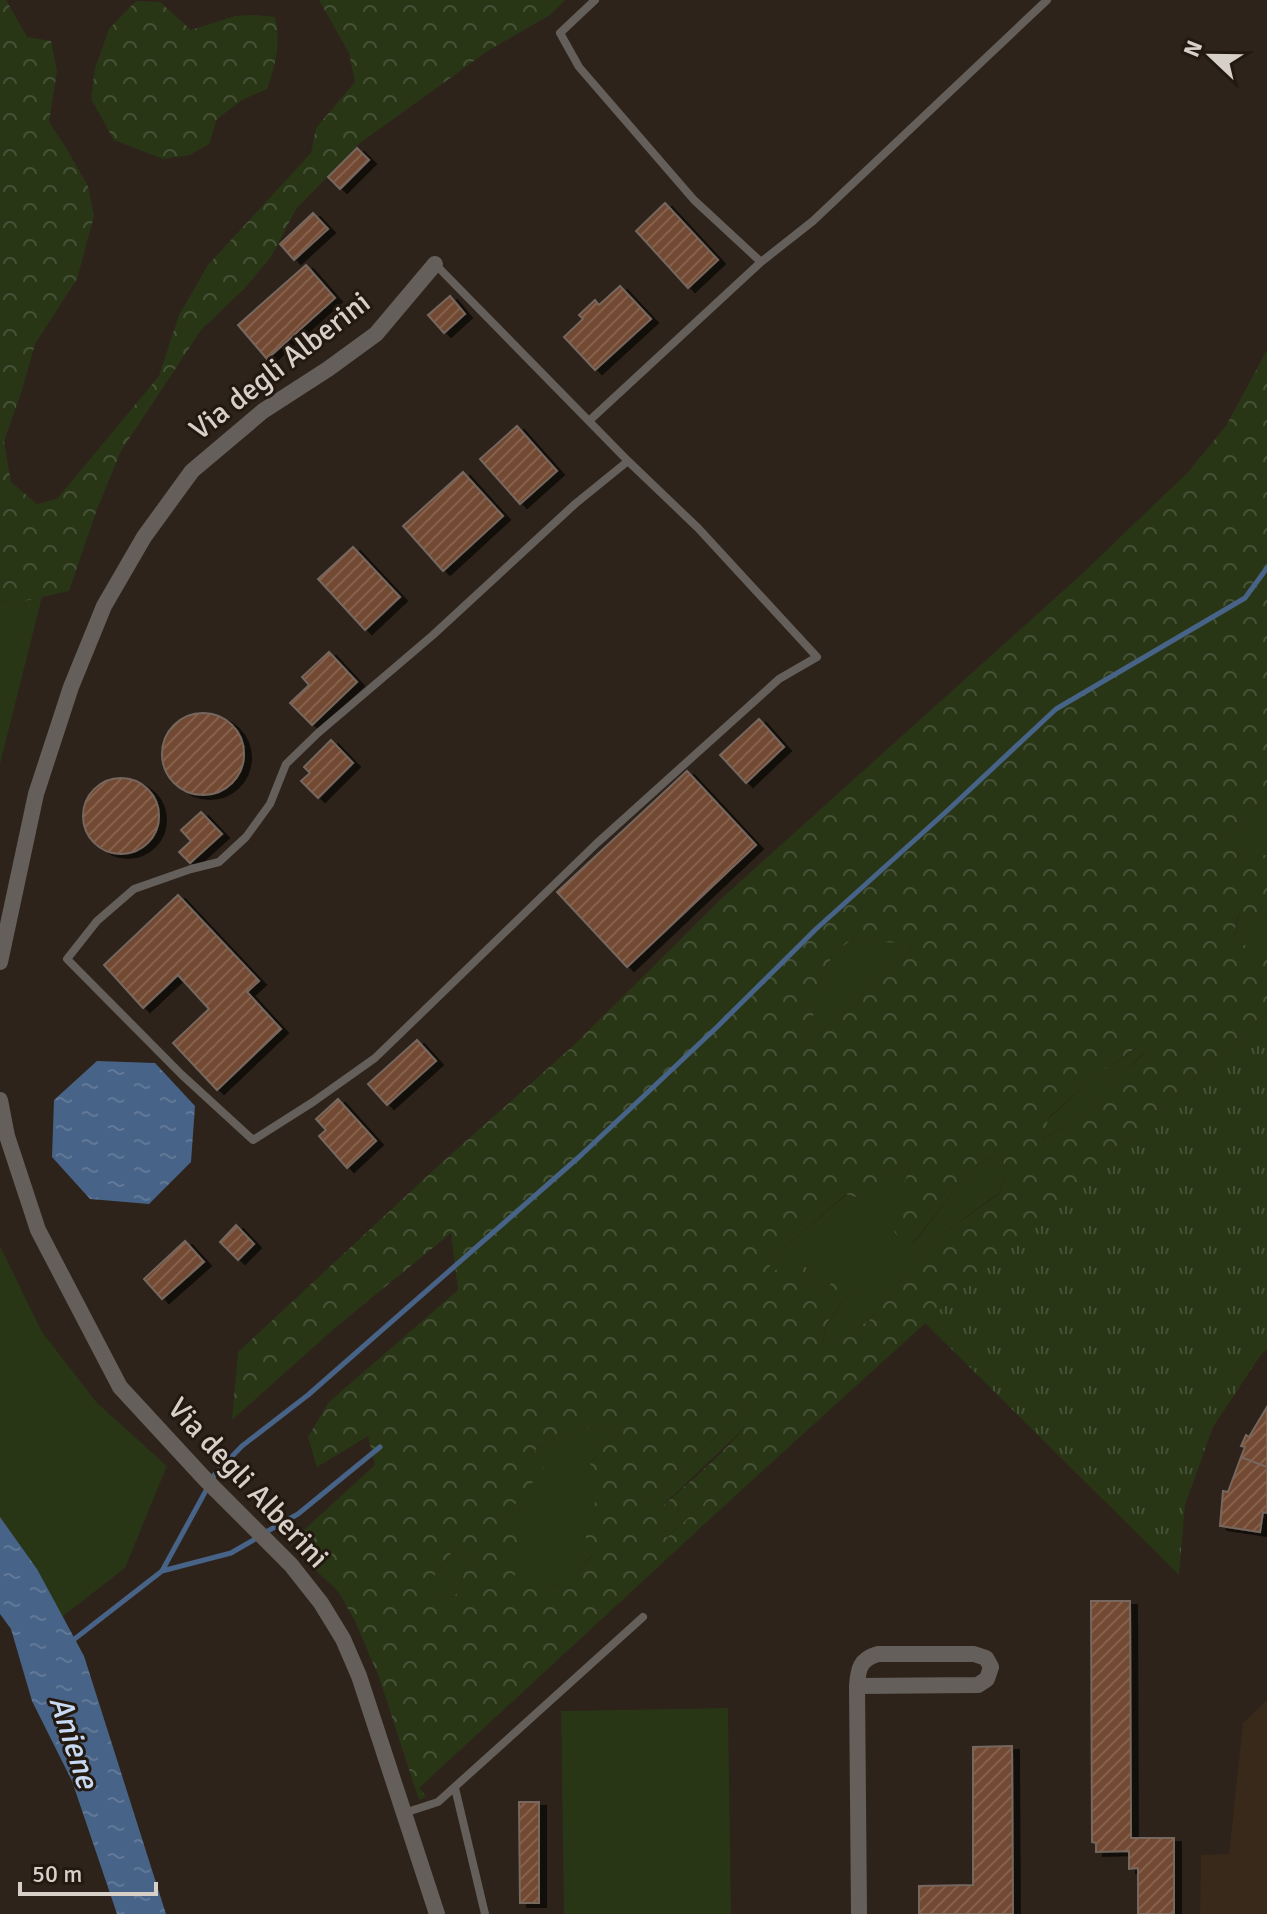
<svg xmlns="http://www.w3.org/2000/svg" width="1267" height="1914" font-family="Signika,sans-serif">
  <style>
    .built { fill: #38291b }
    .grass { fill: #283616 }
    .forest { fill: url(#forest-crowns); fill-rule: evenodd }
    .park { fill: url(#park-tufts) }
    .water { fill: url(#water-ripples) }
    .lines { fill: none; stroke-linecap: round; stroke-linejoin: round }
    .stream { stroke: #476387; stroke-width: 5 }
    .building { fill: url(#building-hatch); stroke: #76675f; stroke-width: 2; filter: url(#shadow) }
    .lane { stroke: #645f5a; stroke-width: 8 }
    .street { stroke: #645f5a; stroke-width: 16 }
    .labels { text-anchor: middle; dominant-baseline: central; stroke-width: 6; stroke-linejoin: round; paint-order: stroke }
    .street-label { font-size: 30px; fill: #d7d0c9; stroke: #241910 }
    .water-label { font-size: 32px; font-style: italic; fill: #c8daf3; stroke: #241910 }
  </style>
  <defs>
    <pattern id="forest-crowns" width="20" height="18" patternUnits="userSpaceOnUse" patternTransform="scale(2)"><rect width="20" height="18" fill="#283616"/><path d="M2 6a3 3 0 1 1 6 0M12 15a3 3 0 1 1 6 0" fill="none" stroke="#465237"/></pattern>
    <pattern id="park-tufts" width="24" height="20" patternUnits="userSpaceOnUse" patternTransform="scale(2)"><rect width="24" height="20" fill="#283616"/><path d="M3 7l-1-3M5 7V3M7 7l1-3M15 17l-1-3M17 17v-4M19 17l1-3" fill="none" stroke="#465237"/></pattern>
    <pattern id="water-ripples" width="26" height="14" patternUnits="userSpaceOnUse" patternTransform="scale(2)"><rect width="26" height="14" fill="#476387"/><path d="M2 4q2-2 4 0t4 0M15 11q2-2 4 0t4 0" fill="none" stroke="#617897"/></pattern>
    <pattern id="building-hatch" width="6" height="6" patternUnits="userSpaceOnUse" patternTransform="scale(2)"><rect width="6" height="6" fill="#724830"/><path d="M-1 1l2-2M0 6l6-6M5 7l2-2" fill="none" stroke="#85614d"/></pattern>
    <filter id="shadow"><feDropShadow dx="7" dy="4" stdDeviation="0" flood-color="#0009"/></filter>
  </defs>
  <rect width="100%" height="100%" fill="#2d231a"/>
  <path class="built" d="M1267 1700V1914H1200L1201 1855 1229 1854 1243 1723Z"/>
  <path class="grass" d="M42 597 0 764V600L20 602Z
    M1267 796V855H1252L1242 864 1235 859 1240 854 1225 839 1250 811Z
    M1242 911 1263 917 1267 916V950L1265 952 1233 942 1238 918Z
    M854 937 876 942H914L904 957 877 974 855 1005 835 1018 810 1045 805 1041 815 1010 818 984 832 956Z
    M1138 1047 1145 1052 1119 1076 1083 1117 1041 1139 1049 1118 1093 1078Z
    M994 1156 1002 1158 1006 1172 999 1193 937 1238 910 1268 869 1321 835 1341 823 1344 827 1324 854 1285 833 1281 822 1294 816 1293 806 1267 796 1259 763 1278 776 1255 847 1194 856 1198 890 1180 894 1165 911 1164 905 1181 913 1244 963 1179 977 1165Z
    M0 1246 42 1332 97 1403 167 1466 125 1568 62 1617 37 1569 0 1517Z
    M767 1397 751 1422 661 1507H650L662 1489 751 1401Z
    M593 1426 616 1432 591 1463 581 1485 601 1493 593 1554 564 1590 552 1584 509 1586 512 1530 509 1519 514 1506 543 1468 534 1451 554 1438Z
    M745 1451H751L701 1506 668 1537 661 1536 681 1505Z
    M458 1544 468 1548 463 1578 455 1596 444 1598 434 1592 429 1583Z
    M728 1708 731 1914H564L561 1711Z"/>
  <path class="forest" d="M0 0H6L27 37 51 41 57 71 49 122 65 146 88 186 94 216 77 279 35 344 22 390 4 441 11 482 37 504 57 499 159 376 179 315 208 265 311 153 316 128 355 82 349 53 319 0H565L550 15 489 50 360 143 296 209 271 257 245 288 201 330 121 451 97 509 69 591 20 602 0 600Z
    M136 1 160 2 191 30 235 16 255 15 275 17C281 44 276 64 267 89L242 100 217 119 209 144 190 155 163 159 114 140 91 99 95 68 109 29Z
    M1267 350V796L1250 811 1225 839 1240 853 1235 859 1242 864 1252 855H1267V916L1263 917 1242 911 1237 918 1233 942 1265 951 1267 950V1013L737 1494 419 1788 426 1796 419 1800 379 1677 355 1621 338 1591 309 1564 304 1530 375 1465 368 1436 317 1467 308 1437 329 1402 458 1290 451 1233 336 1327 232 1420 238 1352 437 1167 573 1046 722 898 1083 573 1188 472 1226 426ZM854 937 876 942 914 943 904 957 877 974 855 1005 835 1018 810 1045 805 1041 815 1010 818 984 832 956ZM1137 1047 1145 1053 1119 1076 1083 1117 1042 1139 1049 1117 1093 1078ZM993 1156 1002 1158 1006 1172 999 1194 937 1238 910 1268 869 1321 835 1341 823 1343 827 1323 854 1285 847 1277 833 1281 822 1294 816 1293 806 1267 796 1258 764 1277 776 1255 846 1194 874 1203 890 1180 894 1165H911L895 1206 894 1231 904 1247 912 1244 963 1179 977 1165ZM766 1398C740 1441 698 1474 662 1507H650L662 1489 751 1401ZM593 1426 616 1432 591 1463 580 1485 600 1493C588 1518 578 1528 593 1555L564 1589C554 1585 541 1580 530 1580 523 1580 516 1585 510 1586L522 1559 521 1551 509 1519 514 1506 544 1468 535 1450 554 1438ZM745 1451H751L701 1506 668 1537 661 1536 681 1505ZM457 1545 468 1548 463 1578 455 1596 444 1598 434 1592 429 1583Z"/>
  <path class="park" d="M1267 1013V1349L1260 1356 1213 1427 1185 1505 1179 1575 925 1323Z"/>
  <path class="water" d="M97 1061 155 1063 195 1106 191 1162 149 1204 90 1199 52 1157 54 1100Z
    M0 1517 37 1569 84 1656 166 1914H117L72 1781 32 1701 11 1629 0 1614Z"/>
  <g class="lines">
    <path class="stream" d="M266 1532 298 1514 380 1447
      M162 1571 231 1553 257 1538
      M72 1641 162 1571 215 1474 242 1446 308 1395 579 1157 716 1028 816 929 948 810 1056 709 1245 598 1267 568"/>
  </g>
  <path class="building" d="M357 148 369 160 340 189 328 177Z
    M665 203 718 260 688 288 636 231Z
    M313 213 328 229 294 260 280 244Z
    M306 265 335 298 267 359 238 325Z
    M620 286 651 319 595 370 564 337 583 319 579 315 595 300 599 305Z
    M450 296 465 314 444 333 428 315Z
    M517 426 557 471 520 504 480 459Z
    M463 472 503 516 443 571 403 526Z
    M353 547 400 597 365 630 318 579Z
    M329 652 357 682 312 725 290 703 309 685 302 677Z
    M162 754a41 41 0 1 1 82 0a41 41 0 1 1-82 0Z
    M759 719 784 747 746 783 720 755Z
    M331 740 353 763 318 798 301 781 310 773 304 767Z
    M687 771 756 845 627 967 557 892Z
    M83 816a38 38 0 1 1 76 0a38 38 0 1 1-76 0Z
    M201 812 222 834 190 863 179 852 191 841 181 830Z
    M178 895 259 981 247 992 281 1029 217 1090 173 1043 209 1009 178 975 143 1008 104 965Z
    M417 1040 436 1061 387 1105 368 1084Z
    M338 1099 376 1141 347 1168 319 1136 326 1130 316 1119Z
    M236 1225 254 1244 238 1260 220 1242Z
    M185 1241 204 1262 162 1299 144 1279Z
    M1267 1407V1467L1241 1457 1245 1447 1241 1446 1246 1435 1249 1437Z
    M1241 1457 1267 1467V1513L1263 1512 1260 1532 1220 1526 1223 1491 1228 1492Z
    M1091 1601H1130L1131 1838H1174V1914H1138V1868L1129 1869V1851L1096 1852V1843L1092 1842Z
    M1012 1746 1013 1914H919V1886L973 1885V1747Z
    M519 1802H539V1903H520Z"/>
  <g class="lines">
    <path class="lane" d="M595 0 560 33 579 67 694 200 761 262
      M435 264 628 461 698 528 817 657 779 679 596 844 375 1058 313 1102 253 1140 182 1075 67 959 97 921 134 889 191 869 219 862 246 837 270 804 286 764 318 733 433 635 575 504 628 461
      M590 420 761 262 813 221 1047 0
      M455 1788 485 1914
      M404 1813 438 1802 643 1617"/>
    <path class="street" d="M0 962 36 794 71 687 104 606 144 537 192 471 263 411 328 369 376 334 435 264
      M0 1100 7 1136 38 1230 120 1387 204 1478 291 1565 321 1603 343 1639 359 1676 437 1914
      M857 1686 978 1685 987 1679 991 1667 986 1658 974 1654H878C860 1659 858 1669 857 1686L859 1914"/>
  </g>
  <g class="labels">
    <g class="street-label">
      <text transform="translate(280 366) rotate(-38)">Via degli Alberini</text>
      <text transform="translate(248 1483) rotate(47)">Via degli Alberini</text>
    </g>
    <g class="water-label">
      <text transform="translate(74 1742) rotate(72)">Aniene</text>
    </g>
  </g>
  <g transform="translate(1211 56) rotate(292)" stroke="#241910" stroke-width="6" paint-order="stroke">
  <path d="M0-6L14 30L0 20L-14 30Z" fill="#d7d0c9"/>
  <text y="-12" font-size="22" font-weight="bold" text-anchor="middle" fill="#d7d0c9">N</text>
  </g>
  <path d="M20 1882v12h136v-12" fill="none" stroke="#d7d0c9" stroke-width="4"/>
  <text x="32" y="1882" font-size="24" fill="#d7d0c9" stroke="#241910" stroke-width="6" paint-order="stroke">50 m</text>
</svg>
